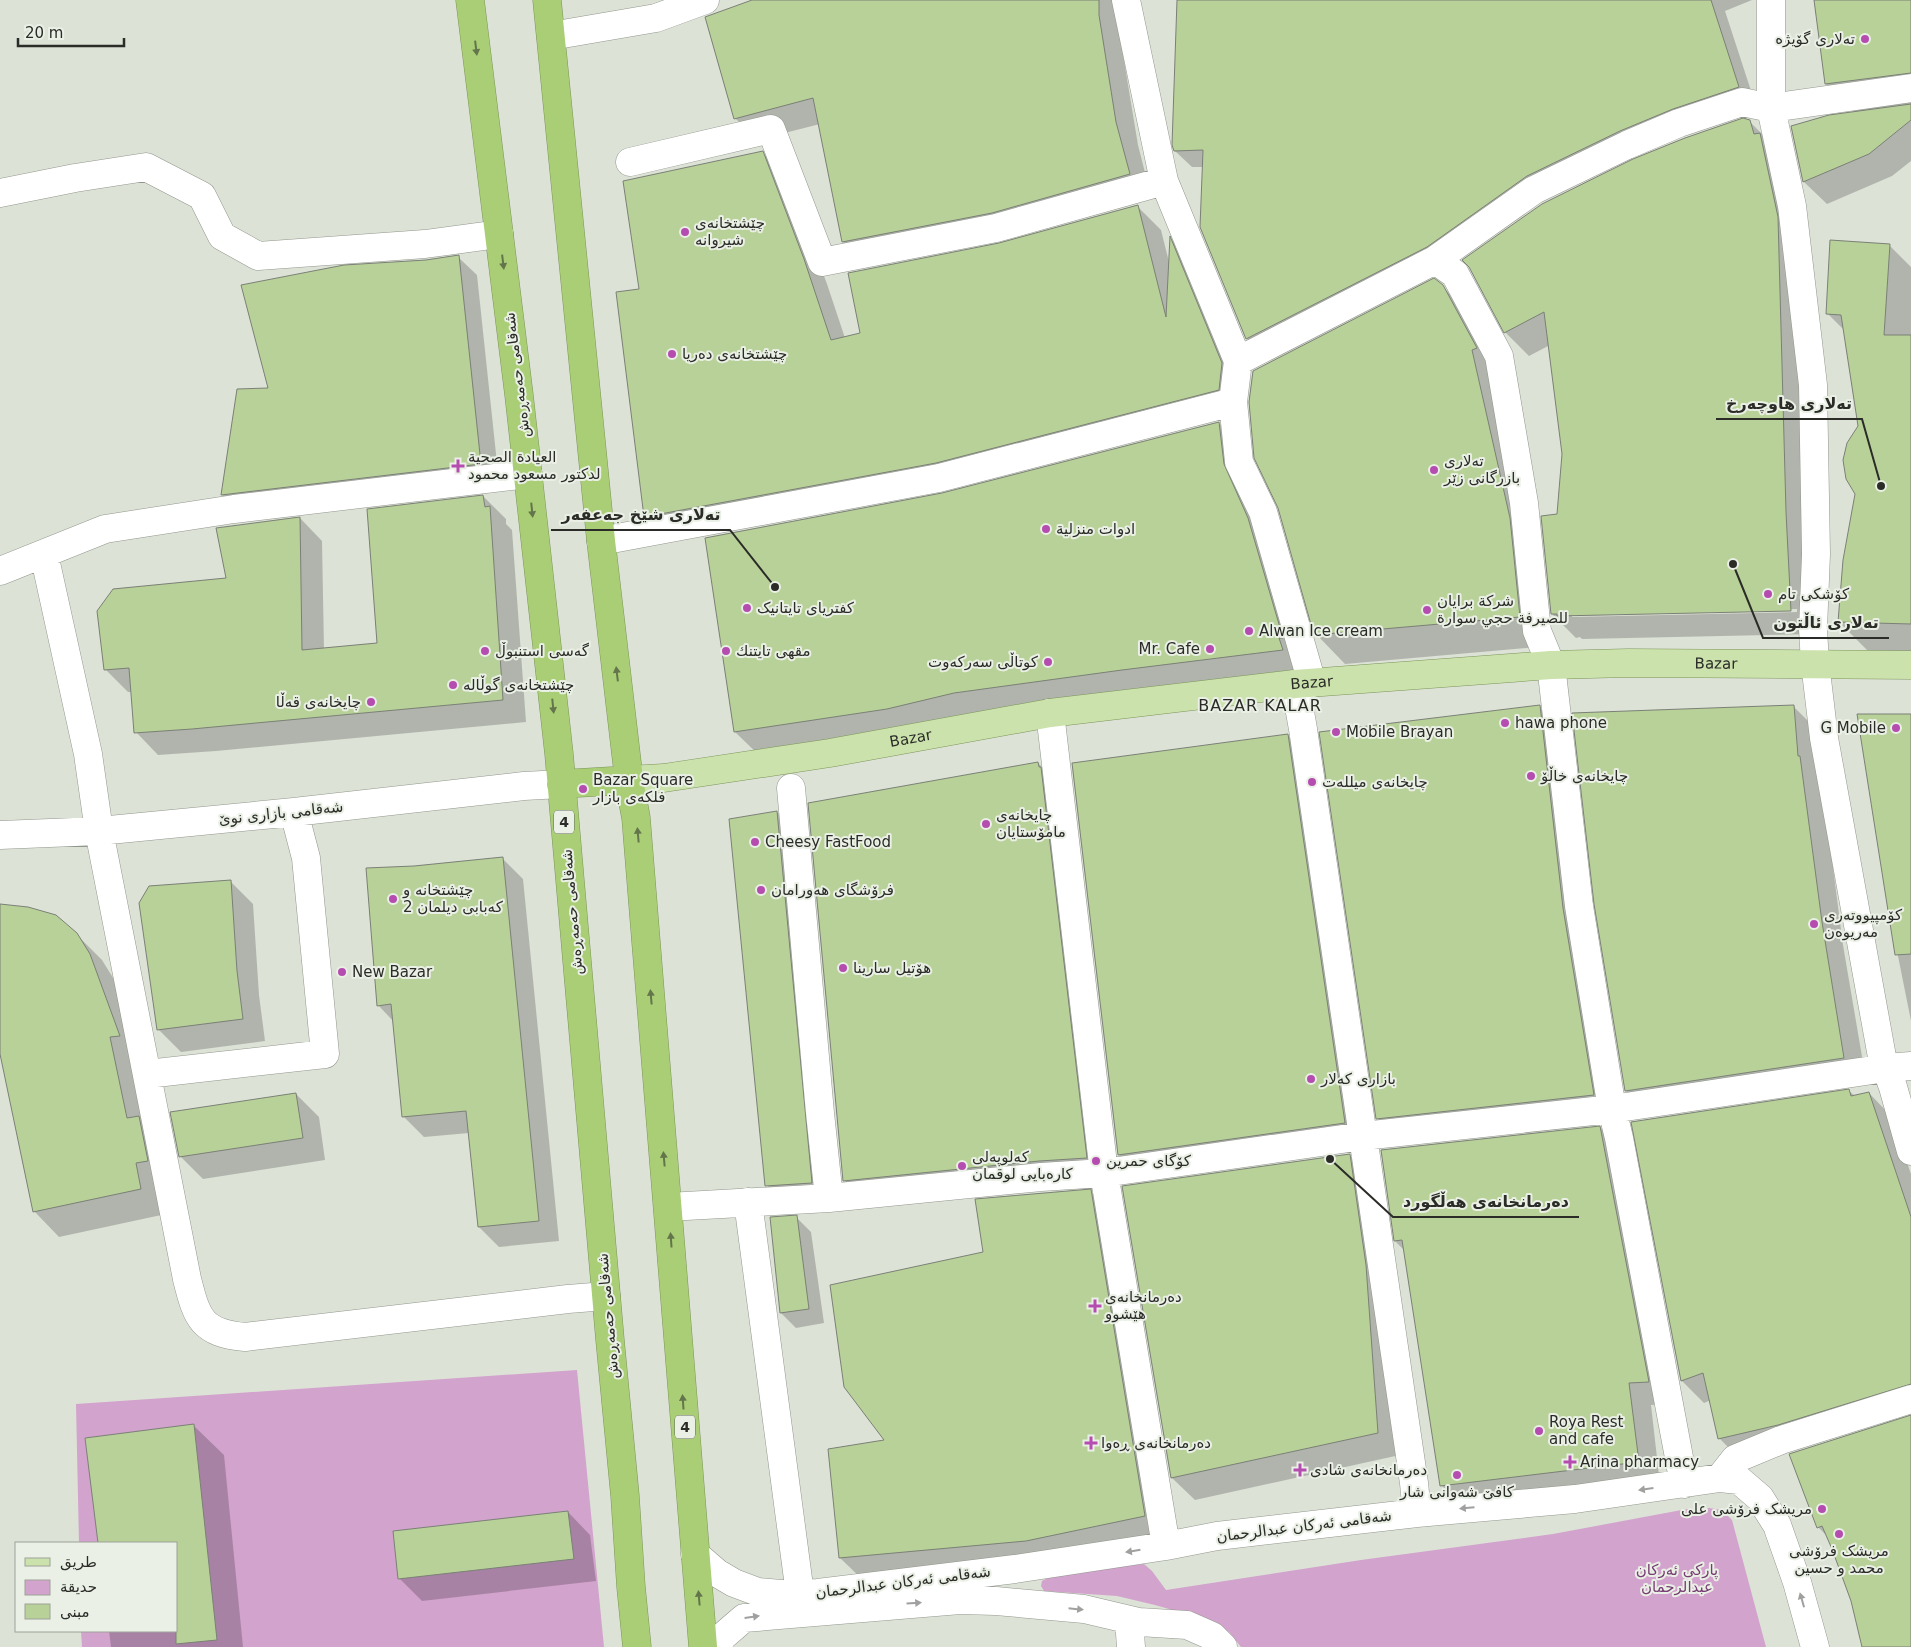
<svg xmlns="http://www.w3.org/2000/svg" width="1911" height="1647" font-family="'DejaVu Sans',Vazirmatn,sans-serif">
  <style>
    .green { fill: #d2a3cd }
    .shadow { fill: #0003; fill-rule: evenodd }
    .building { fill: #b8d198; stroke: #7b8076 }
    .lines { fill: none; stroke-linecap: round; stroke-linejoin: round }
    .minor-casing { stroke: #92978d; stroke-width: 29 }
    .major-casing { stroke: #7d955a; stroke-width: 29 }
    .highway-casing { stroke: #7d955a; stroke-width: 29 }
    .minor { stroke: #fff; stroke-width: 28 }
    .major { stroke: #cbe2ac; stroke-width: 28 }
    .highway { stroke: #a9ce75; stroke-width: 28 }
    .oneway { fill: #64754b }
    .oneway2 { fill: #a0a09e }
    .poi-dot { fill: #b54db1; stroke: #eaf0e5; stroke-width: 2 }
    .labels { text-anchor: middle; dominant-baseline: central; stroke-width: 4; stroke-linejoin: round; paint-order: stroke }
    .shield { fill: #eaf0e5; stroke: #646761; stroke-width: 1 }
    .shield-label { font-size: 14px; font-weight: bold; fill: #2b2c28 }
    .poi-label { font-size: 15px; fill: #2b2c28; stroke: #eaf0e5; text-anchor: start }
    .street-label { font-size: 15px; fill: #2b2c28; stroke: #eaf0e5 }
    .park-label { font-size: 15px; fill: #763c73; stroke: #eaf0e5 }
    .neighbourhood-label { font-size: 16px; letter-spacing: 1px; fill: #2b2c28; stroke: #eaf0e5 }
    .leader { fill: none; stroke: #2b2c28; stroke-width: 2 }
    .callout-dot { fill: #2b2c28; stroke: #eaf0e5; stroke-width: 2 }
    .callout-label { font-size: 16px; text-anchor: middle; font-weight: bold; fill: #2b2c28; stroke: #eaf0e5; stroke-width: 4; stroke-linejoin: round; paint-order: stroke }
  </style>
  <rect width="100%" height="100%" fill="#dde2d7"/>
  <path class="green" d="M577 1370 604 1647H82L81 1631H176V1543H79L76 1404Z
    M1709 1508 1722 1510 1732 1520 1766 1647H1241L1229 1632 1193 1616 1155 1605 1117 1596 1044 1591 1041 1586 1042 1581 1057 1573 1144 1564 1152 1571 1166 1590 1361 1560 1553 1534 1687 1509Z"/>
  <path class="shadow" d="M760 0H1114L1138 145 1151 196 865 264 843 242 820 124 757 140 735 118Z
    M1179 0H1752L1725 11 1755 103 1637 147 1263 355 1247 339 1201 227 1203 167H1192L1175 151Z
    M1815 0H1911V161L1892 176 1827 204 1804 182 1792 126 1855 113 1826 84Z
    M1749 121 1773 145 1801 242 1814 634 1582 639 1580 637 1576 638 1552 614 1563 454 1550 345 1529 356 1505 332 1470 266ZM1797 609V612L1572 617V614Z
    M762 152 786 176 827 284 845 338 861 334 999 245 1137 206 1161 230 1169 262 1171 239 1193 261 1245 388 668 540 645 517 640 290Z
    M1889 245 1911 267V660H1877L1839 622 1856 493 1860 426 1845 331 1827 313Z
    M458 257 477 275 499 482 241 513 222 495 270 389 426 261Z
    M1442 286 1472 316 1505 378 1549 646 1345 664 1316 634Z
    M1219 423 1249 454 1312 668 766 762 735 732 706 539 942 495Z
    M483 496 506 519V524L512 530 526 722 216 751 158 755 136 732 132 692H128L105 669 228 579 300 518 322 541 324 649 378 644Z
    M1793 706 1815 728 1843 945 1866 1080 1648 1113 1626 1091Z
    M1539 707 1563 730 1617 1118 1401 1142 1377 1118Z
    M1911 715V1021L1891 921Z
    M1288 736 1303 751 1360 1138 1135 1170 1119 1155Z
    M1038 763 1059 784 1107 1179 865 1201 844 1180Z
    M777 812 784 819 818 1190 774 1193 767 1185Z
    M502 858 523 879 559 1241 499 1247 479 1227 469 1133 424 1137 404 1117 394 1022 378 1005 414 867Z
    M230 881 253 904 259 995 265 1041 181 1052 159 1030Z
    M0 908 76 934 102 960 115 981 166 1214 59 1237 34 1211 0 1051Z
    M1849 1091 1855 1096 1869 1093 1891 1116 1911 1174V1411L1741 1460 1719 1438 1711 1400 1704 1403 1682 1381 1633 1123Z
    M296 1094 319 1117 325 1160 203 1179 180 1156Z
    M1600 1127 1622 1150 1670 1404 1651 1405 1660 1484 1464 1507 1441 1485 1404 1250 1395 1241Z
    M1349 1155 1372 1178 1400 1455 1195 1500 1172 1478Z
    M1090 1191 1112 1213 1166 1537 863 1580 840 1558 886 1440 984 1253Z
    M796 1217 811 1232 824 1323 796 1328 781 1313Z
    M1911 1417V1647H1864L1852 1601 1828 1537 1818 1527Z
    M194 1426 224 1455 243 1647H111L109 1631H176V1543H99L87 1440Z
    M568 1512 590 1535 596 1581 422 1601 399 1578Z"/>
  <path class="building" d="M752 0H1099V15L1116 122 1130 174 992 213 842 242 813 98 734 119 705 17Z
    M1177 0H1711L1739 87 1673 109 1620 131 1527 176 1427 247 1246 339 1200 227 1203 150 1174 151 1172 145Z
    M1814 0H1911V73L1825 84Z
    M1911 104V120L1869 154 1803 182 1791 126 1829 115Z
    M1743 118 1750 120 1754 134 1760 133 1778 217 1786 512 1791 611 1557 616V614H1551L1541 516 1557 514 1562 454 1544 312 1504 333 1469 267 1462 260 1542 204 1633 159 1685 138Z
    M763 151 804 259 831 340 860 333 848 273 999 243 1138 205 1166 317 1170 236 1222 363 1219 390 936 463 644 517 616 292 639 289 623 181Z
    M1830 240 1890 244 1884 335H1911V624L1838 622 1843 560 1855 494 1846 479 1843 460 1847 443 1858 426 1841 315 1826 314Z
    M459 255 481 464 221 495 237 389 268 388 241 285 344 265 426 260Z
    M1434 278 1443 285 1477 348 1472 350 1510 518 1520 617 1314 635 1278 508 1254 458 1249 402 1253 371Z
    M1219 422 1224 464 1248 518 1283 638H1279L1283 650 1122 670 954 693 887 709 734 732 705 538 942 493Z
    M483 495 485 507 490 506 503 700 192 729 134 733 129 668 104 670 97 611 113 589 226 578 216 528 300 517 302 650 377 643 367 509Z
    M1540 705 1563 908 1594 1095 1376 1119 1319 732Z
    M1794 705 1798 756H1800L1822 922 1844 1058 1625 1091 1594 904 1572 713Z
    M1857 714H1911V954L1895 955Z
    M1288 734 1345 1123 1118 1155 1072 763Z
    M1038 762 1039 767H1041L1087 1158 1039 1161 843 1181 808 803Z
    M777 811 812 1183 765 1186 729 819Z
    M503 857 539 1221 478 1227 466 1111 402 1117 391 1004 377 1006 366 868 414 866Z
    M231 880 237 971 243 1019 157 1030 139 903 149 886Z
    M0 904 28 907 56 915 77 933 90 954 120 1036 110 1037 127 1118 139 1116 148 1161 136 1163 141 1189 33 1212 0 1054Z
    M1849 1089 1851 1096 1869 1092 1911 1217V1384L1778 1425 1718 1439 1703 1373 1681 1381 1631 1122Z
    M296 1093 303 1138 179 1157 170 1112Z
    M1600 1126 1649 1382 1629 1383 1639 1462 1440 1486 1402 1240 1394 1241 1381 1150Z
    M1350 1154 1366 1265 1378 1433 1171 1478 1122 1186Z
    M1091 1189 1145 1516 1026 1541 839 1558 828 1449 884 1440 844 1387 830 1285 983 1252 975 1199Z
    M797 1215 809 1309 780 1313 770 1217Z
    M1911 1415V1647H1862L1851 1601 1832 1549 1822 1526 1817 1528 1789 1454Z
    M194 1424 217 1640 176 1644V1543H98L85 1438Z
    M568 1511 574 1559 398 1579 393 1531Z"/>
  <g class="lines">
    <g class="minor-casing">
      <path id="minor" d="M1126 0 1164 181 1238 361 1233 402 1239 462 1263 512 1312 683
        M1771 0V108L1792 206 1813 385 1816 554 1813 629 1815 663 1824 738 1882 1057 1893 1087 1911 1151
        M551 36 656 18 705 0
        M630 162 771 129 822 262 996 228 1164 181
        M0 193 75 178 146 167 202 196 222 236 258 256 425 244 499 234
        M1238 361 1435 260
        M601 541 939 478 1233 402
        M44 554 88 754 99 831 187 1279C197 1319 202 1333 245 1337L568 1299 606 1296
        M0 571 105 529 234 509 528 474
        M1295 684 1303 729 1414 1483 1417 1513
        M1050 713 1104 1173 1166 1546
        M791 788 820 1113 829 1198
        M0 835 99 831 294 812 524 786 561 784
        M147 1074 325 1054 306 858 294 812
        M748 1202 800 1594
        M668 1207 829 1198 1041 1177 1104 1173 1363 1136 1612 1109 1886 1068 1911 1066
        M1720 1478 1735 1459 1781 1440 1911 1399
        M1684 1484 1619 1138 1612 1109 1579 906 1551 665 1537 631 1524 503 1499 356 1455 274 1435 260 1534 190 1627 145 1679 123 1742 102 1771 108 1911 88
        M695 1554 717 1573 734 1583 758 1592 781 1594 818 1593 1015 1569 1166 1546 1217 1536 1417 1513 1575 1499 1720 1478 1739 1480 1760 1498 1777 1525 1797 1582 1815 1647
        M1129 1620 1131 1647
        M717 1647 722 1637 744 1618 960 1600 996 1601 1084 1609 1139 1622 1187 1625 1212 1636 1223 1647"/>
    </g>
    <g class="major-casing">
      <g id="major">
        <path id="s1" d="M629 780 664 778 830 753 1050 713 1295 684 1551 665 1628 663 1911 665"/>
      </g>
    </g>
    <g class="highway-casing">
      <path id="highway" d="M470 0 519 395 559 754 610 1340 625 1496 631 1587 637 1647
        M547 0 601 541 629 780 636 818 703 1647
        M561 784 629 780"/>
    </g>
    <use href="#minor" class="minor"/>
    <use href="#major" class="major"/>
    <use href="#highway" class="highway"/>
  </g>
  <defs><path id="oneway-solid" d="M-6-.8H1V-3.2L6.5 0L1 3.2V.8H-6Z" transform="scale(1.25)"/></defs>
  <g class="oneway">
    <use href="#oneway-solid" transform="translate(476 48) rotate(83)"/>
    <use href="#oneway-solid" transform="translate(503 262) rotate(83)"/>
    <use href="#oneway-solid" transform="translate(532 510) rotate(84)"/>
    <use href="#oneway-solid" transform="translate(617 674) rotate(-97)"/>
    <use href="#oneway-solid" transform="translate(553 706) rotate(84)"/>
    <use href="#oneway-solid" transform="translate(638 835) rotate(-95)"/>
    <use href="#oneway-solid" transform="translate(651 997) rotate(-95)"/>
    <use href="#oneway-solid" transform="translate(664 1159) rotate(-95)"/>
    <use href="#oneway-solid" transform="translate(671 1240) rotate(-94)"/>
    <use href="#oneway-solid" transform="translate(683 1402) rotate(-94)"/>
    <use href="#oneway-solid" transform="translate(699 1598) rotate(-95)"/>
  </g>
  <g class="oneway2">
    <use href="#oneway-solid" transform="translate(1646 1489) rotate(172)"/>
    <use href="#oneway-solid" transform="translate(1467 1508) rotate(175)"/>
    <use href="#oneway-solid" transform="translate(1133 1551) rotate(171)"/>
    <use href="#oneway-solid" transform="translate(1802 1600) rotate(-106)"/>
    <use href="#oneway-solid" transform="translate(914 1603) rotate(-4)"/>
    <use href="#oneway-solid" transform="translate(1076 1609) rotate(6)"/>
    <use href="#oneway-solid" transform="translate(752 1617) rotate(-8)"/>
  </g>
  <g class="poi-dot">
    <circle cx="1865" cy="39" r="5"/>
    <circle cx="685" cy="232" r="5"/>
    <circle cx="672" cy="354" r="5"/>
    <path d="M455.5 458.5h5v5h5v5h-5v5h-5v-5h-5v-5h5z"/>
    <circle cx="1434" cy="470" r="5"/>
    <circle cx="1046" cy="529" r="5"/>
    <circle cx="1768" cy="594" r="5"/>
    <circle cx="747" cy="608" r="5"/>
    <circle cx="1427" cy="610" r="5"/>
    <circle cx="1249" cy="631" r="5"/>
    <circle cx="1210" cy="649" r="5"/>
    <circle cx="485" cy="651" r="5"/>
    <circle cx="726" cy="651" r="5"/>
    <circle cx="1048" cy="662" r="5"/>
    <circle cx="453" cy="685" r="5"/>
    <circle cx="371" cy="702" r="5"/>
    <circle cx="1505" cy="723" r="5"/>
    <circle cx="1896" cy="728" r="5"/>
    <circle cx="1336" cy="732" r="5"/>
    <circle cx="1531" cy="776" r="5"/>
    <circle cx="1312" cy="782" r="5"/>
    <circle cx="583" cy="789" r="5"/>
    <circle cx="986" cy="824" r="5"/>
    <circle cx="755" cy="842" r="5"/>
    <circle cx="761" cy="890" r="5"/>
    <circle cx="393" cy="899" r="5"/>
    <circle cx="1814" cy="924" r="5"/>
    <circle cx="843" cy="968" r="5"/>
    <circle cx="342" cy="972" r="5"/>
    <circle cx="1311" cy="1079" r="5"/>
    <circle cx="1096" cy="1161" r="5"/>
    <circle cx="962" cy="1166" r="5"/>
    <path d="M1092.5 1298.5h5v5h5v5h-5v5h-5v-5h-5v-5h5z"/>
    <circle cx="1539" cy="1431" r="5"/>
    <path d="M1088.5 1435.5h5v5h5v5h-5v5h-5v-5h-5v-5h5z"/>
    <path d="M1567.5 1454.5h5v5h5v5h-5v5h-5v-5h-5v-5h5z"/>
    <path d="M1297.5 1462.5h5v5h5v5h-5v5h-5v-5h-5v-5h5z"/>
    <circle cx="1457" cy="1475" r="5"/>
    <circle cx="1822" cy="1509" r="5"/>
    <circle cx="1839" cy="1534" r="5"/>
  </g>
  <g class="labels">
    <g class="shield">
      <rect x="554" y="810.5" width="20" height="23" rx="4"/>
      <rect x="675" y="1415.5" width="20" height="23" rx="4"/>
    </g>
    <g class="shield-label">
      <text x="564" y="822">4</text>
      <text x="685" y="1427">4</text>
    </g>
    <g class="poi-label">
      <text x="1855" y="39" text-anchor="end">تەلاری گۆیژە</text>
      <text x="695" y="223">چێشتخانەی<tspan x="695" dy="17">شیروانە</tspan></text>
      <text x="682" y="354">چێشتخانەی دەریا</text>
      <text x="468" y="457">العيادة الصحية<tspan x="468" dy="17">لدكتور مسعود محمود</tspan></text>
      <text x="1444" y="461">تەلاری<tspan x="1444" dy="17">بازرگانی زێر</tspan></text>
      <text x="1056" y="529">ادوات منزلية</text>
      <text x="1778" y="594">کۆشکی تام</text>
      <text x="1437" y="601">شركة برايان<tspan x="1437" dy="17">للصيرفة حجي سوارة</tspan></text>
      <text x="757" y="608">کفتریای تایتانیک</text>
      <text x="1259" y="631">Alwan Ice cream</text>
      <text x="1200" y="649" text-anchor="end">Mr. Cafe</text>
      <text x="495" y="651">گەسی استنبوڵ</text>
      <text x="736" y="651">مقهى تايتنك</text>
      <text x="1038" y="662" text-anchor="end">کوتاڵی سەرکەوت</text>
      <text x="463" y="685">چێشتخانەی گوڵالە</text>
      <text x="361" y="702" text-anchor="end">چایخانەی قەڵا</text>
      <text x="1515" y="723">hawa phone</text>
      <text x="1886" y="728" text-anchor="end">G Mobile</text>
      <text x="1346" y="732">Mobile Brayan</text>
      <text x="1541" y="776">چایخانەی خاڵۆ</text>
      <text x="593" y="780">Bazar Square<tspan x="593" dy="17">فلکەی بازار</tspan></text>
      <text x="1322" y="782">چایخانەی میللەت</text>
      <text x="996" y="815">چایخانەی<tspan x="996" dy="17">مامۆستایان</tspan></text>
      <text x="765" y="842">Cheesy FastFood</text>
      <text x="403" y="890">چێشتخانە و<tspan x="403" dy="17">کەبابی دیلمان 2</tspan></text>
      <text x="771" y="890">فرۆشگای هەورامان</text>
      <text x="1824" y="915">کۆمپیووتەری<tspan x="1824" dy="17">مەریوەن</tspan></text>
      <text x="853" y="968">هۆتیل سارینا</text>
      <text x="352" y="972">New Bazar</text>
      <text x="1321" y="1079">بازاری کەلار</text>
      <text x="972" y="1157">کەلوپەلی<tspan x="972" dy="17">کارەبایی لوقمان</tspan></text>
      <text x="1106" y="1161">کۆگای حمرین</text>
      <text x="1105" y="1297">دەرمانخانەی<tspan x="1105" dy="17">هێشوو</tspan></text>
      <text x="1549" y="1422">Roya Rest<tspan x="1549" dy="17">and cafe</tspan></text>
      <text x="1101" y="1443">دەرمانخانەی ڕەوا</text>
      <text x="1580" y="1462">Arina pharmacy</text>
      <text x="1310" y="1470">دەرمانخانەی شادی</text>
      <text x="1457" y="1492" text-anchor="middle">کافێ شەوانی شار</text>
      <text x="1812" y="1509" text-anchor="end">مریشک فرۆشی علی</text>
      <text x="1839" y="1551" text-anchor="middle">مریشک فرۆشی<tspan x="1839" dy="17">محمد و حسین</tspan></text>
    </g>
    <g class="street-label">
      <text transform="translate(517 375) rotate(-97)">شەقامی حەمەڕەش</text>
      <text stroke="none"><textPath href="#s1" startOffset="1095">Bazar</textPath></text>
      <text stroke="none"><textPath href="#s1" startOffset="690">Bazar</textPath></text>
      <text stroke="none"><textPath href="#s1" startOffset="285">Bazar</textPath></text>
      <text transform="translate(281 813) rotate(-6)">شەقامی بازاری نوێ</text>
      <text transform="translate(572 912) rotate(-95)">شەقامی حەمەڕەش</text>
      <text transform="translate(608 1316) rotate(-95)">شەقامی حەمەڕەش</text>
      <text transform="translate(1304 1526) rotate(-7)">شەقامی ئەرکان عبدالرحمان</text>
      <text transform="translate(903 1582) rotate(-7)">شەقامی ئەرکان عبدالرحمان</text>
    </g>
    <g class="park-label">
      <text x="1677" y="1570">پارکی ئەرکان<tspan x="1677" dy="17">عبدالرحمان</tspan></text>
    </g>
    <g class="neighbourhood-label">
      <text x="1260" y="705">BAZAR KALAR</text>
    </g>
  </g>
  <path class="leader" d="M1881 486L1862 419H1716M775 587L730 530H551M1733 564L1763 638H1889M1330 1159L1393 1217H1579"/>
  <g class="callout-dot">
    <circle cx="1881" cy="486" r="5"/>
    <circle cx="775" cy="587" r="5"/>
    <circle cx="1733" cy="564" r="5"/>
    <circle cx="1330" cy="1159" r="5"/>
  </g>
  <g class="callout-label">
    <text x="1789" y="409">تەلاری هاوچەرخ</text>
    <text x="641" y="520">تەلاری شێخ جەعفەر</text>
    <text x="1826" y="628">تەلاری ئاڵتون</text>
    <text x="1486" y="1207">دەرمانخانەی هەڵگورد</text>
  </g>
  <rect x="15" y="1542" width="162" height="90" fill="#eaf0e5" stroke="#9ea299"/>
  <rect x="25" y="1558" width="25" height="8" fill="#cbe2ac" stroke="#9ea299"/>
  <text x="60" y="1567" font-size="15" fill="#2b2c28">طريق</text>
  <rect x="25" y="1580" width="25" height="15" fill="#d2a3cd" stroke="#9ea299"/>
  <text x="60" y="1592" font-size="15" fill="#2b2c28">حديقة</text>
  <rect x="25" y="1604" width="25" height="15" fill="#b8d198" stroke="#9ea299"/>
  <text x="60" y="1617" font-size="15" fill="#2b2c28">مبنى</text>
  <path d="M18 38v8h106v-8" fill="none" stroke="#2b2c28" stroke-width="2.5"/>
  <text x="25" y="38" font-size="15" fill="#2b2c28" stroke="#eaf0e5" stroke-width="4" paint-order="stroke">20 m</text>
</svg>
